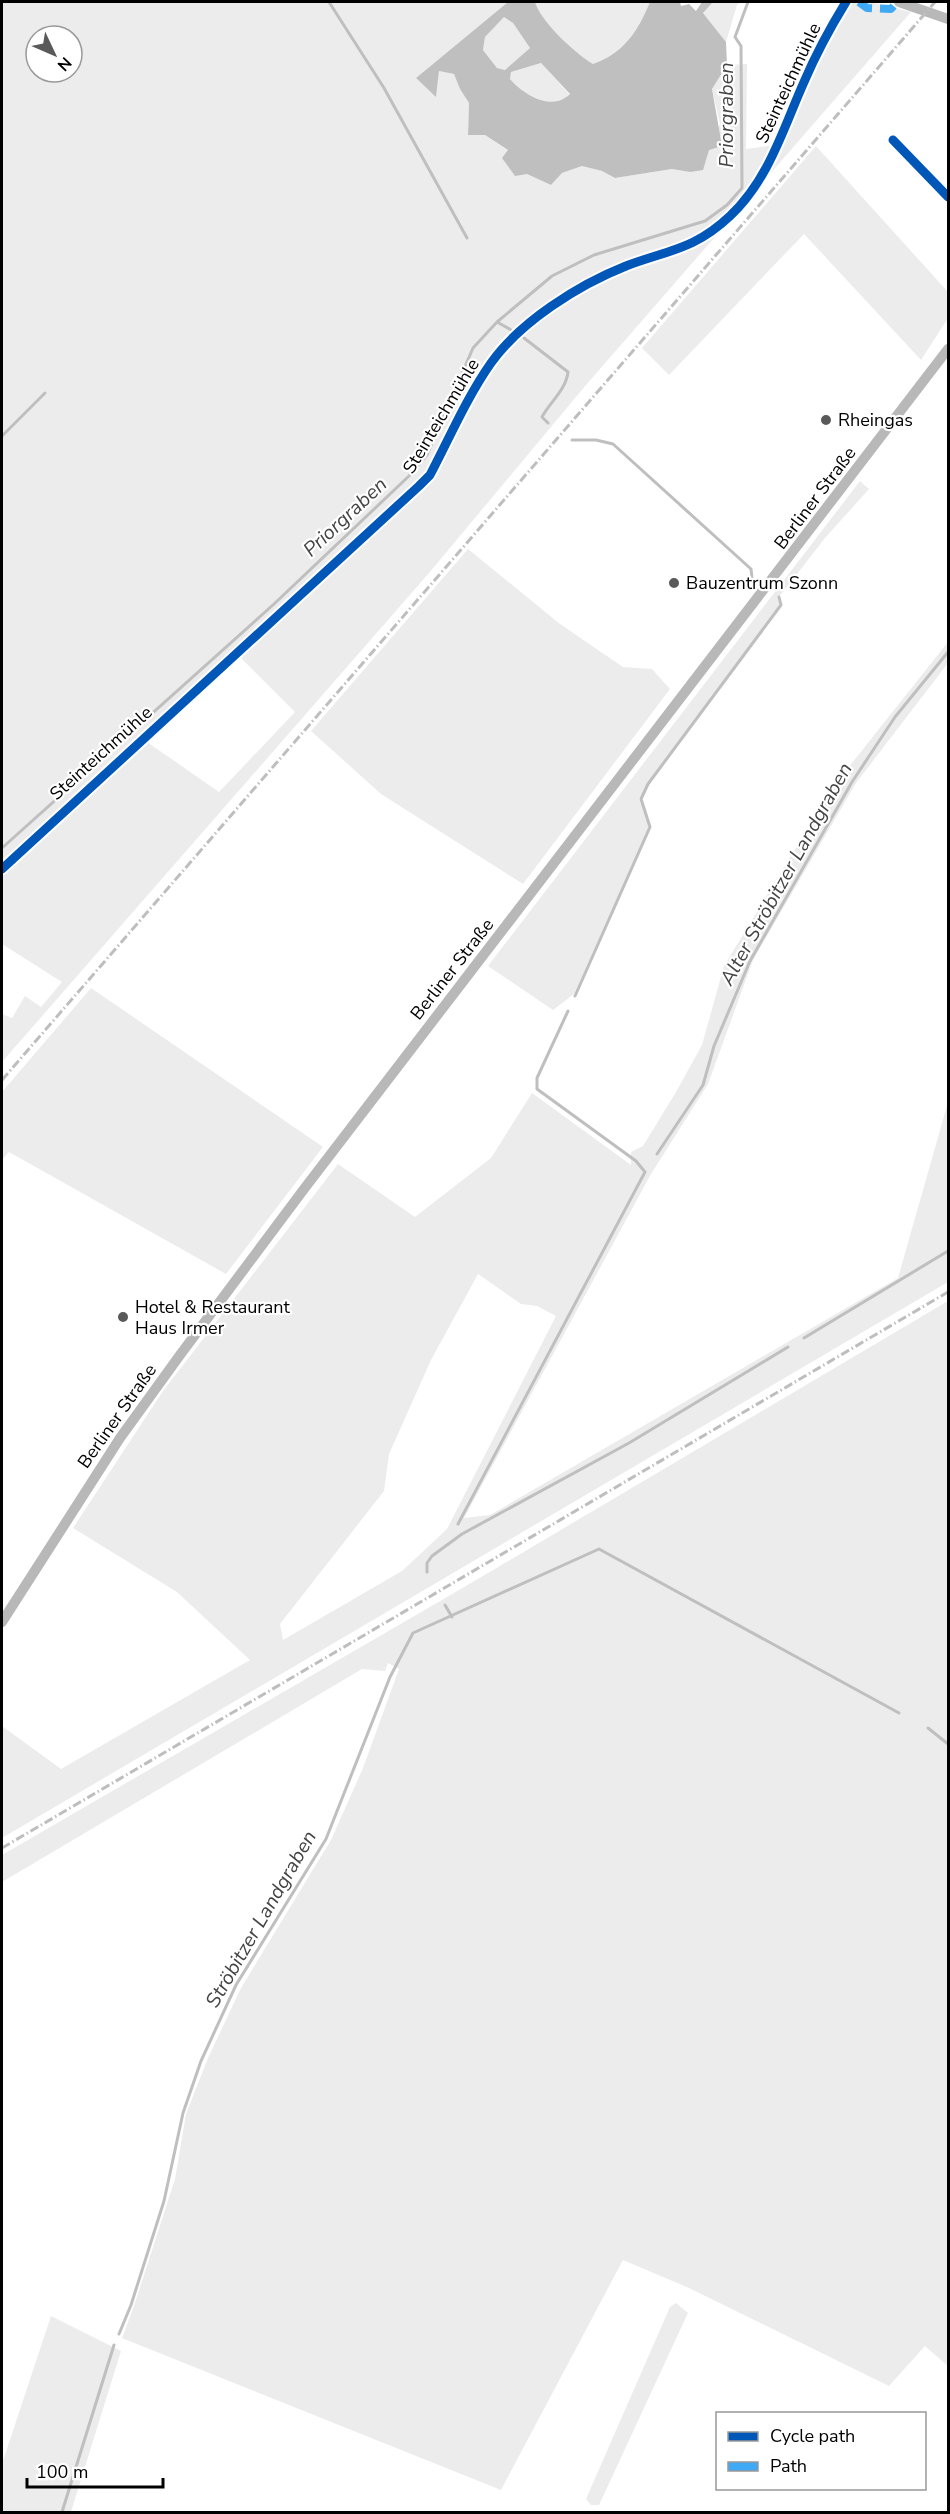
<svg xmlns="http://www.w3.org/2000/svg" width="950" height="2514" font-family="'Nunito Sans',sans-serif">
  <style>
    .green { fill: #ececec; fill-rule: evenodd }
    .water { fill: #bfbfbf; fill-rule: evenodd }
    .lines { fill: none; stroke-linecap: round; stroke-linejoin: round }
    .stream { stroke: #bfbfbf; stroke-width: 3 }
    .street { stroke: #bebebe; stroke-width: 8 }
    .secondary { stroke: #b8b8b8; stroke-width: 10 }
    .rail { stroke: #bebebe; stroke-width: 3; stroke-dasharray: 9 3 1.5 3; stroke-linecap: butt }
    .quiet { stroke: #3fa9f5; stroke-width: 8; stroke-dasharray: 15 8; stroke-linecap: butt }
    .cycleway-casing { stroke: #fff; stroke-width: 13 }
    .cycleway { stroke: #0057b8; stroke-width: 9 }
    .poi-dot { fill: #595959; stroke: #fff; stroke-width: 2 }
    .labels { text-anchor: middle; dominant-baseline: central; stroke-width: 4.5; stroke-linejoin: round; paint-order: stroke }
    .street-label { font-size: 18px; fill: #000; stroke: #fff }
    .poi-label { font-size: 18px; fill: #000; stroke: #fff; text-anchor: start }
    .water-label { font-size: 20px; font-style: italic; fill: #444; stroke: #fff }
  </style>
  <rect width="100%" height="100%" fill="#fff"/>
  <path class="green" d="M2 2H508L416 78 436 96 439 71 454 74 460 89 469 103 468 134 485 135 509 151 527 174 551 185 562 173 582 166 602 171 615 178 672 169 690 172 709 150 720 124 712 89 727 65 747 64 746 149 782 144 825 40 848 2H870L911 12 586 385 429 573 2 1062V1014L12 1018 25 996 41 1007 62 982 2 944ZM36 36H72V72H36ZM239 656 295 712 219 792 147 742Z
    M535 2H650C638 32 624 52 593 64 575 53 541 22 535 2Z
    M713 2H741L737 5 726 42 703 13Z
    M504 17 513 23 530 48 505 70 497 68 483 50 485 37Z
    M541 63 570 95C550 111 525 95 510 79L511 72Z
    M816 146 948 292V318L921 360 804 234 669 375 642 348Z
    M860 481 869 489 825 538 779 597 781 605 648 784 639 799 650 827 574 994 553 1010 488 966Z
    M468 549 560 624 623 667 652 669 670 689 523 884 381 794 311 731Z
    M948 642V663L856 783 753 960 708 1084 651 1174 464 1518 490 1515 898 1278 948 1102V1282L2 1838V1726L61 1769 250 1660 177 1592 73 1528 163 1391 338 1164 415 1217 491 1158 532 1093 631 1165V1152L643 1146 676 1092 702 1045 724 966 833 787ZM478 1274 521 1304 537 1306 556 1316 447 1529 402 1571 283 1640 280 1624 384 1491 389 1454 431 1360Z
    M91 988 323 1147 226 1274 9 1152 2 1160V1092Z
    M948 1301V2366L925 2346 889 2386 689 2288 623 2260 501 2490 122 2338 134 2306 175 2179 186 2114 208 2058 241 1988 331 1840 363 1768 399 1669 388 1663 385 1671 362 1669 2 1882V1855L466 1586Z
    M676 2303 688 2313 599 2505H591L586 2499 670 2307Z
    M51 2316 121 2351 71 2512H2V2464Z"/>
  <path class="water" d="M508 2H535C541 22 575 53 593 64 624 53 638 31 650 2H680L681 6 689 4 696 11 702 2H713L703 13 726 42 727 65 712 89 722 146 709 150 703 170 690 172 672 169 615 178 602 171 582 166 562 173 551 185 527 174 515 176 502 158 508 150 485 135H468L469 103 460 89 454 74 439 71 436 97 416 78ZM504 17 513 23 530 48 505 70 497 68 483 50 485 37ZM541 63 570 94C552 112 524 95 510 79L511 72Z"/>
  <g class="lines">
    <path class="stream" d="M329 2 384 88 467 238
      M497 322 513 331
      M524 338 568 372C566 390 550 402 542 417L548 423
      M2 436 45 393
      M572 440H596L613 444 751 569 752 578
      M2 848 274 604 409 476 427 455 473 348 497 322 552 276 594 255 705 221 727 205 742 188 741 46 735 37 748 2
      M575 996 650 827 641 799 648 784 781 605 779 597
      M657 1154 703 1085 714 1046 750 961 852 782 895 717 948 652
      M804 1338 948 1251
      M458 1524 645 1172 636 1161 537 1089V1078L568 1011
      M427 1572V1563L432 1556 462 1534 629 1443 788 1347
      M445 1605 452 1617
      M928 1728 948 1744
      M119 2334 131 2305 164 2201 183 2113 201 2061 236 1985 326 1839 390 1677 413 1633 599 1549 899 1713
      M62 2512 114 2345"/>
    <path class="street" d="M893 140 948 197
      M2 869 419 486 430 475C449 439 467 397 491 363 520 322 578 285 626 266 668 250 694 250 730 216 769 179 783 129 804 82 816 54 830 28 846 2"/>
    <path class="secondary" d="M899 2 948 19
      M2 1622 120 1438 180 1355 304 1189 948 349"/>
    <path class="rail" d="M2 1080 935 2
      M2 1848 948 1292"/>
    <path class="quiet" d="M859 2 867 8 891 9 897 2"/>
    <g class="cycleway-casing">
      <path id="cycleway" d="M893 140 948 197
        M2 869 419 486 430 475C449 439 467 397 491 363 520 322 578 285 626 266 668 250 694 250 730 216 769 179 783 129 804 82 816 54 830 28 846 2"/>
    </g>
    <use href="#cycleway" class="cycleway"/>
  </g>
  <g class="poi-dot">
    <circle cx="826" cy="420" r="6"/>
    <circle cx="674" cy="583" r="6"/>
    <circle cx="123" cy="1317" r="6"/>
  </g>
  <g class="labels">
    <g class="street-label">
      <text transform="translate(788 83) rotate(-65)">Steinteichmühle</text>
      <text transform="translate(441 416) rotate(-59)">Steinteichmühle</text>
      <text transform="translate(815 498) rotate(-53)">Berliner Straße</text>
      <text transform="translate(101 753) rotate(-42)">Steinteichmühle</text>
      <text transform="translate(452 969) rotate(-52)">Berliner Straße</text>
      <text transform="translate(117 1416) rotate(-55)">Berliner Straße</text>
    </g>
    <g class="poi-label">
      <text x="838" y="420">Rheingas</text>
      <text x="686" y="583">Bauzentrum Szonn</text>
      <text x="135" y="1307">Hotel &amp; Restaurant<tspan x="135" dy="21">Haus Irmer</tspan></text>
    </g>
    <g class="water-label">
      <text transform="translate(726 115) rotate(-90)">Priorgraben</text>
      <text transform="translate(345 517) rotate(-43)">Priorgraben</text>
      <text transform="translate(786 874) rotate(-61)">Alter Ströbitzer Landgraben</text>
      <text transform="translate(261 1919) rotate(-60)">Ströbitzer Landgraben</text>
    </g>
  </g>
  <rect width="950" height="2514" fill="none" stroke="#000000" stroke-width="6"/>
  <rect x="716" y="2412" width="210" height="78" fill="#ffffff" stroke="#999999" stroke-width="1.5"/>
  <rect x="728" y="2432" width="30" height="9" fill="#0057b8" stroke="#999999" stroke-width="1.5"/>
  <text x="770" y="2442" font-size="18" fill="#000000">Cycle path</text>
  <rect x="728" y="2462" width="30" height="9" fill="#3fa9f5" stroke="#999999" stroke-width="1.5"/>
  <text x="770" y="2472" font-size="18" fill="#000000">Path</text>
  <g transform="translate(54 54) rotate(134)"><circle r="28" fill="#ffffff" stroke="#999999" stroke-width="1.5"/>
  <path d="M0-4.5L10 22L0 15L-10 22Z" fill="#595959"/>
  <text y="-9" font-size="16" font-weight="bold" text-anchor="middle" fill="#000000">N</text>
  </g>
  <path d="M27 2478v9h136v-9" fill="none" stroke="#000000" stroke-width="3"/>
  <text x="36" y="2478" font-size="18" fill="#000000" stroke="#ffffff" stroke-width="4.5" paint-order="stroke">100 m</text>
</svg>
